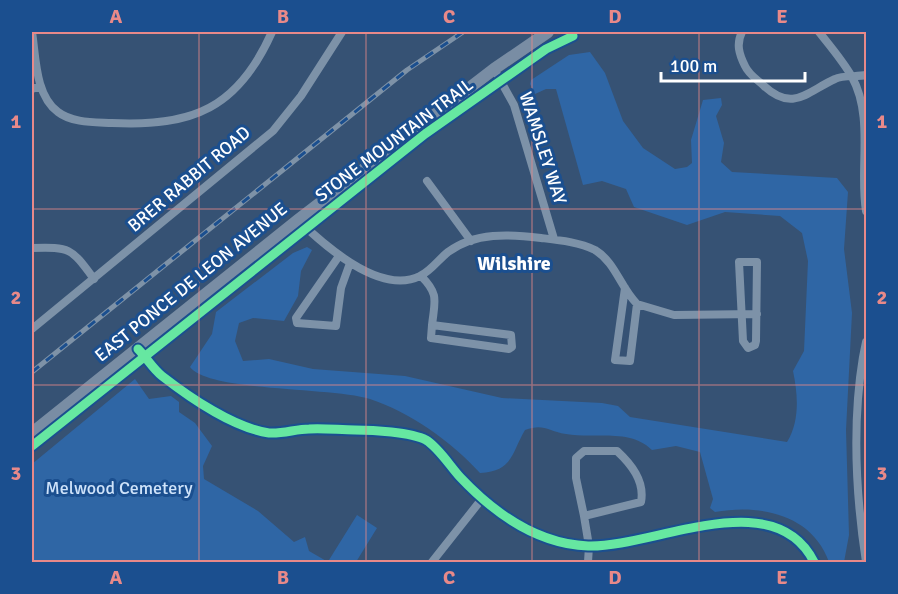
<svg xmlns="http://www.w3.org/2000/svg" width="898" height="594" font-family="Signika,sans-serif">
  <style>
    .green { fill: #2f66a5 }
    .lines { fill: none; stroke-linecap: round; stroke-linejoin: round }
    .minor { stroke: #7d92a8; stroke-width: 8 }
    .secondary { stroke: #798da4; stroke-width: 12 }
    .rail-casing { stroke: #7e92a7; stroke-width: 5 }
    .rail { stroke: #1b4f8f; stroke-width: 3; stroke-dasharray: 9; stroke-linecap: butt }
    .cycleway-casing { stroke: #1b4f8f; stroke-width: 13 }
    .cycleway { stroke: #66e7a1; stroke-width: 9 }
    .grid { fill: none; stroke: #e88989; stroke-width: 1.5; stroke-opacity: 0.55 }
    .labels { text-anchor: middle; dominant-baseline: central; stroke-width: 6; stroke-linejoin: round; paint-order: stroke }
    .street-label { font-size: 18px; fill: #fff; stroke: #1b4f8f }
    .park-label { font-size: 18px; fill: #cfe3fa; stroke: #1b4f8f }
    .neighbourhood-label { font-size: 20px; font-weight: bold; fill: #fff; stroke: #1b4f8f }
    .neatline { fill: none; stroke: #e88989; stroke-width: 2 }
    .grid-label { font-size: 20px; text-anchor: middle; font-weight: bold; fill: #e88989 }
  </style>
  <rect width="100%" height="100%" fill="#365274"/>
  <path class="green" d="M590 52 605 73 623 121 643 148 675 169 687 167 692 163 691 140 703 100 721 98 722 105 716 116 724 143 721 162 732 172 837 178 848 192 844 249 852 313 846 430 849 535 844 562H829C812 514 760 504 715 512L710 508 713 499 700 452 676 446 652 450C630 428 594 439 566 434 547 431 544 423 525 430 511 454 513 471 480 473 452 442 410 412 370 399 332 387 209 392 190 367L212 334 216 312 293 253 307 247 312 250 301 271 298 296 284 321 253 318 239 323 235 341 243 361 269 359 313 369 405 376 502 398 602 403 618 406 630 417 787 442C800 421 798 395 793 371L804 351 808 261 802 233 780 216 725 212 687 225 634 207 626 189 602 181 583 185 556 89H546L535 94 530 84 531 80 569 55Z
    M135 379 149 399 171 396 179 402V412L195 423 212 446 203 466 204 479 258 511 294 542 305 537 309 551 328 562H32V464Z
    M357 515 377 528 356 562H333L329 560Z"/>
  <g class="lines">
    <path class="minor" d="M32 32C36 57 35 95 58 112 72 123 95 122 112 123 193 127 238 108 272 32
      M742 32C736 44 739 54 745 66 749 75 758 80 764 86 793 113 808 91 835 79 843 75 857 77 866 75
      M819 32C830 46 843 61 852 77 874 117 859 168 866 211
      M494 69 514 105 554 239
      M32 89 41 86
      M427 181 471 241
      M298 220C324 245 380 296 420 276 431 271 439 259 448 252 475 232 510 234 541 238 558 240 579 242 595 250 616 263 620 287 637 304L674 315 757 314
      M32 248C71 247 71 248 94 279
      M339 256 296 318 297 323 336 326 341 288 350 263
      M739 262H757L756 341 755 345 748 348 743 341Z
      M421 276C439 294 435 300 432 325L511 335 512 347 509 349 431 338 432 325
      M625 288 615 360 630 361 637 304
      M32 329 273 131 301 96 342 32
      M866 342 863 357 866 360
      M138 349C146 357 153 369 162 376 189 397 234 428 269 433 283 434 296 429 309 429 324 428 340 430 355 430 372 430 411 432 426 440 438 447 450 466 460 477 493 512 537 544 588 546 653 548 774 482 814 562
      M863 357C852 423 856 496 866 562
      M584 451H617C631 464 645 481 641 502L584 516 576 478V458Z
      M584 516 589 546 588 562
      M432 562 481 500"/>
    <path class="secondary" d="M32 433 298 220 494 69 548 32"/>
    <g class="rail-casing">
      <path id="rail" d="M32 372 407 70 463 32"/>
    </g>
    <use href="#rail" class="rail"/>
    <g class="cycleway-casing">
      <path id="cycleway" d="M138 349C146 357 153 369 162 376 189 397 234 428 269 433 283 434 296 429 309 429 324 428 340 430 355 430 372 430 411 432 426 440 438 447 450 466 460 477 493 512 537 544 588 546 653 548 774 482 814 562
        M32 446 425 134 546 49 573 36 571 32"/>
    </g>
    <use href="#cycleway" class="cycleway"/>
  </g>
  <path class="grid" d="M199 32V562M366 32V562M532 32V562M699 32V562M32 209H866M32 385H866"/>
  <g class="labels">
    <g class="street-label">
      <text transform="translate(394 140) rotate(-37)">STONE MOUNTAIN TRAIL</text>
      <text transform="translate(543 148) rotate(72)">WAMSLEY WAY</text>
      <text transform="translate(189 179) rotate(-40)">BRER RABBIT ROAD</text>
      <text transform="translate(191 282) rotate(-39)">EAST PONCE DE LEON AVENUE</text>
    </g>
    <g class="park-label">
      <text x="119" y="488">Melwood Cemetery</text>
    </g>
    <g class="neighbourhood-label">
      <text x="514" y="263">Wilshire</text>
    </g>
  </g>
  <rect width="898" height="594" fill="none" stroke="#1b4f8f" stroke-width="66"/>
  <path d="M661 72v9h144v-9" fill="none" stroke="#ffffff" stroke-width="3"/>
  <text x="670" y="72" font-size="18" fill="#ffffff" stroke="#1b4f8f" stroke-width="4.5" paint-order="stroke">100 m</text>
  <rect x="33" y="33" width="832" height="528" class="neatline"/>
  <g class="grid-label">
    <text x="116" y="23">A</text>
    <text x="283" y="23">B</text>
    <text x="449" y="23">C</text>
    <text x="615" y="23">D</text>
    <text x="782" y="23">E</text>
    <text x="16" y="128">1</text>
    <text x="882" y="128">1</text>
    <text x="16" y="304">2</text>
    <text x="882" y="304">2</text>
    <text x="16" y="480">3</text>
    <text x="882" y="480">3</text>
    <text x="116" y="584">A</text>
    <text x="283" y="584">B</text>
    <text x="449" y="584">C</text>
    <text x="615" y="584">D</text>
    <text x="782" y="584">E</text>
  </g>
</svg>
